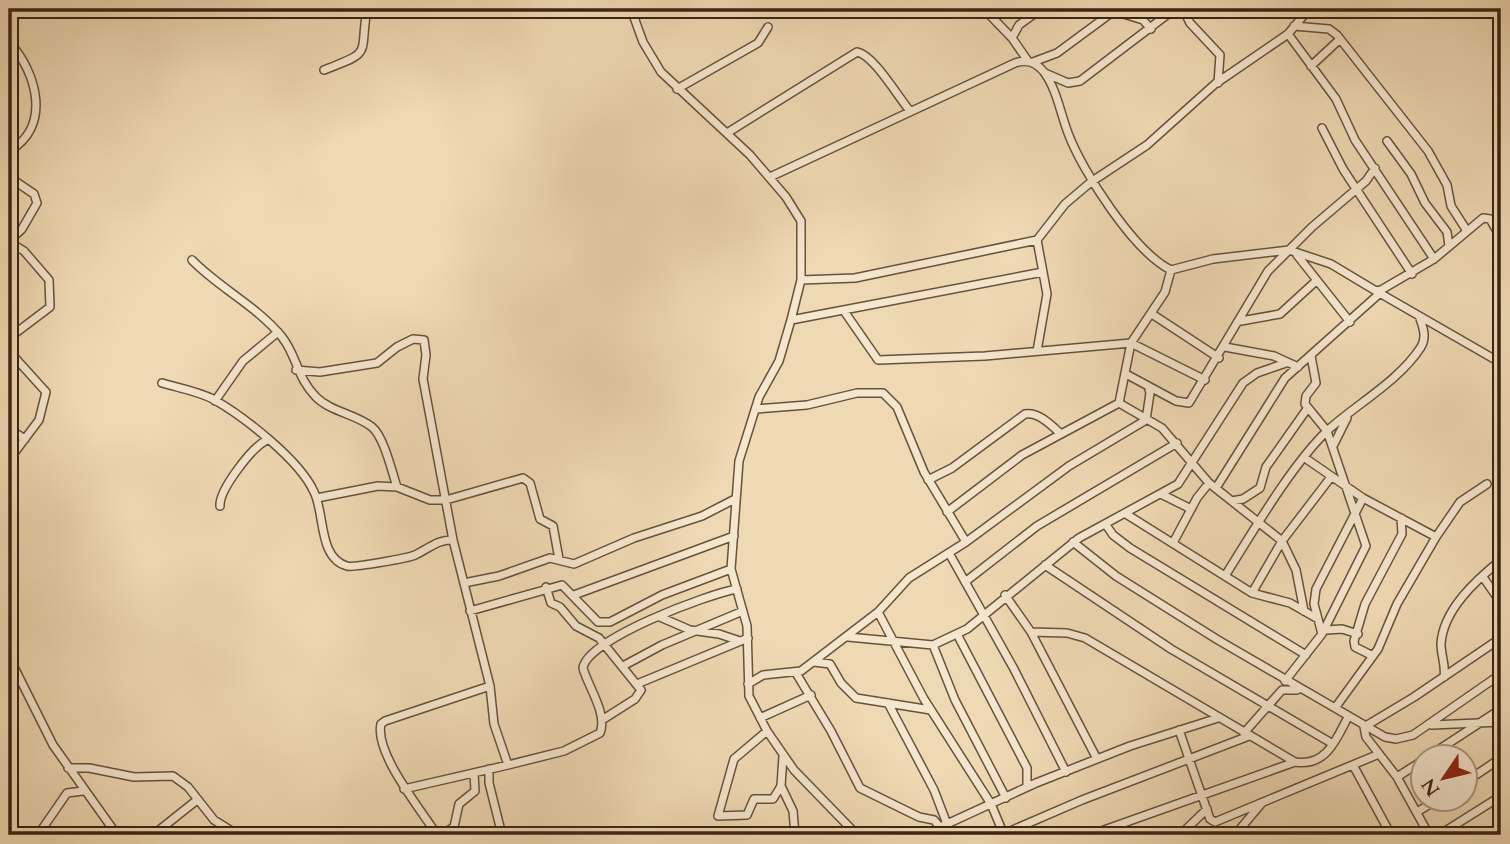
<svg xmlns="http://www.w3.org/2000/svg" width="1510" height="844" font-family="Cardo,serif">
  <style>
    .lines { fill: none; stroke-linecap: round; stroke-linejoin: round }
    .street-casing { stroke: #67523a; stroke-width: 10 }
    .street { stroke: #f5e6ce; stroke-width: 7 }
  </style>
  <rect width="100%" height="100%" fill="#efd9b4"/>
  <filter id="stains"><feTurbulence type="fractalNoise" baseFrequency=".00286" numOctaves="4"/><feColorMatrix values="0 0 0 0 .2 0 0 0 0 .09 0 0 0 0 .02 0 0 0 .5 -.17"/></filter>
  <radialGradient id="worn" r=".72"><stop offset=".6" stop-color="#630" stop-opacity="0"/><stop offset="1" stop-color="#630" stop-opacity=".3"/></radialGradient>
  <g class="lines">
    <g class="street-casing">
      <path id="street" d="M631 9 643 42 661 72 750 155 786 197 801 221V280L791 320 779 361 759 397 739 461 731 569 747 626 749 696 767 731 794 770 857 835
        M984 9 1012 38 1028 61
        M1185 13 1190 23 1220 55 1218 83
        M1294 26 1329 29 1337 35 1428 151 1447 185 1451 206 1467 231
        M1288 34 1336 99 1355 140 1434 259
        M1012 38 1019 25 1041 9
        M9 42C37 72 52 127 9 151
        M1033 62 1057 53 1114 11 1143 20 1151 29
        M1311 66 1340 39
        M324 70C374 51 359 56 367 9
        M1045 73 1068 83 1080 81 1172 11 1176 10 1186 15
        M677 89 758 43 768 27
        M1322 128 1343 169 1412 274
        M727 133 857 52C874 55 898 97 910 111
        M1387 141 1411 174 1425 203 1447 232 1449 246
        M9 177 34 194 37 203 22 229 9 241
        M770 177 1015 63C1027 59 1036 62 1044 72 1057 90 1060 112 1068 133 1082 171 1134 252 1171 270L1213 259 1289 250 1331 264 1376 291 1381 290 1434 259 1483 218 1490 219 1501 238
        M9 242 24 251 49 280 50 307 9 338
        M1297 255 1350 322
        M192 260C219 288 257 306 282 337 297 356 297 378 316 397 331 412 356 414 372 427 384 437 392 472 397 487
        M1171 270 1165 292 1131 343 1119 403 1162 428 1209 483 1282 541 1296 570 1304 611
        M801 280 855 278 1037 240
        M1376 291 1501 363
        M844 311 878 360 985 356 1131 343 1205 380
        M1152 314 1219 358
        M791 320 1043 272
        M1241 321 1280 314 1316 281
        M1225 347 1274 356 1298 367
        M9 351 46 392 39 420 9 460
        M1037 351 1047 294 1037 240 1065 204 1091 182 1147 145 1215 84 1288 34 1309 9
        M1311 356 1316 383 1306 396 1305 404 1327 431 1366 546 1322 634
        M296 370 320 372 377 363 397 347 413 339 424 340 426 355 423 379 453 540
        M1126 374 1176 401 1189 403 1268 271 1312 227 1366 181 1375 168
        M162 383C179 388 197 391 213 399 243 416 300 460 314 492 325 513 318 558 347 566 352 568 409 558 415 555 428 549 438 539 453 540L490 686 494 724 508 765 564 751 600 733C608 714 588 687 583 668 587 639 708 594 737 589
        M215 401 243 361 278 332
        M756 409 807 405 857 393H883L897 407 924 472 966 542
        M9 429 25 439
        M1333 446 1347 418
        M1305 458 1363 498 1436 537
        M928 480 952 468 1025 414C1039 412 1051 425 1061 434
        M1216 488 1285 378 1379 294
        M1161 494 1191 509
        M317 498 378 486 397 487 430 500H446L523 478 530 483 540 519 553 526 559 559
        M1232 501 1243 499 1260 488 1266 467 1307 409
        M220 506C219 490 252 447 267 440
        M947 512 1022 455 1119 403
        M1126 514 1252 593 1290 603 1318 619
        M1106 525 1113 535 1130 548 1306 655
        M1073 542 1116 576 1218 640 1385 737 1396 739 1413 735 1501 674
        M1173 543 1197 498 1209 483
        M949 553 1014 669 1066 772
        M1045 565 1171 649 1333 744
        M1225 576C1252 533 1292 464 1328 430 1358 403 1399 381 1421 347 1427 337 1423 327 1419 316
        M1483 577 1501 603
        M965 582 1037 526 1177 443
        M464 583 499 576 550 558 574 564 634 538 702 516 735 499
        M546 587 551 603 560 607 576 626 599 638 641 690 635 699 602 720
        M1252 593 1282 541 1331 477
        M574 595 734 536
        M1005 595 1031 632 1097 759
        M470 611 562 585 598 622H610L662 595 731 569
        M878 612 924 699 991 804 1004 835
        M660 617 690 630 719 634 740 641
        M1327 630 1342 629 1358 634
        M1031 632 1067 633 1085 638 1295 762C1326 767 1336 740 1348 717
        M957 634 1027 768V787
        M848 637 933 645 967 629 1079 538 1178 484 1243 383 1257 373 1286 363
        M933 645 955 700 1006 798
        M1373 656 1355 647 1354 641 1365 604 1402 534 1401 518
        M9 657 53 745 117 835
        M814 662 830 664 841 683 856 698 931 710
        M623 666 662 645 743 611
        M796 673 831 731 860 788 919 817 934 820 940 827
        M1444 677C1446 665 1441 656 1441 644 1443 610 1476 580 1501 560
        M1285 681 1322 634 1314 604 1316 589 1363 498
        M637 684 748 638
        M748 684 763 675 801 671 878 612 909 578 966 542 1069 466 1146 420 1150 393 1148 386
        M888 703 934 790 947 824
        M1335 708 1378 649 1397 604 1436 537 1460 502 1487 484
        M760 718 811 695
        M1432 725 1501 722
        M1179 730 1210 819 1215 822 1379 754
        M767 731 734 759 718 816 747 815 754 799H773L781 786
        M1244 733 1282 690H1297
        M783 756 781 786 793 811 795 835
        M1429 756 1501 709
        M1353 765 1391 835
        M68 768H89L134 777 173 776 188 787 214 820 238 835
        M489 769V783L502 835
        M1397 777 1422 761
        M1464 783 1501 758
        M404 789 508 765
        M1417 812 1440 798
        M38 835 67 793 83 791
        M153 835 197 800
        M437 835C422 811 374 753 381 724L385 721 490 686
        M441 835 454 827 459 804 475 791 474 773
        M923 835 1036 783 1130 746 1218 718
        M1001 835 1082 800 1249 736
        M1090 835 1295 762
        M1180 835 1207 809
        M1235 835 1261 804
        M1429 835 1397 777 1366 737 1364 727 1414 697 1501 638
        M1439 835 1501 796"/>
    </g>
    <use href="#street" class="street"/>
  </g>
  <rect width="1510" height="844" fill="none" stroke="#efd9b4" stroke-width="35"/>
  <rect x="10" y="10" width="1489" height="823" fill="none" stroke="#3a2512" stroke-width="3.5"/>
  <rect x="18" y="18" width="1475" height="809" fill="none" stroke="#3a2512" stroke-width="2"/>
  <g transform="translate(1444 778) rotate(235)"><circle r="33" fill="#f5e6ce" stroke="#aa9983" stroke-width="2"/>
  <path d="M0-5L12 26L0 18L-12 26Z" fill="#8f2418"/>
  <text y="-10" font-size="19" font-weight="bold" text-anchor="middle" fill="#3a2512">N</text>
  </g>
  <rect width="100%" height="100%" filter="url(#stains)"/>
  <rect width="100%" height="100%" fill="url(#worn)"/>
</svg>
